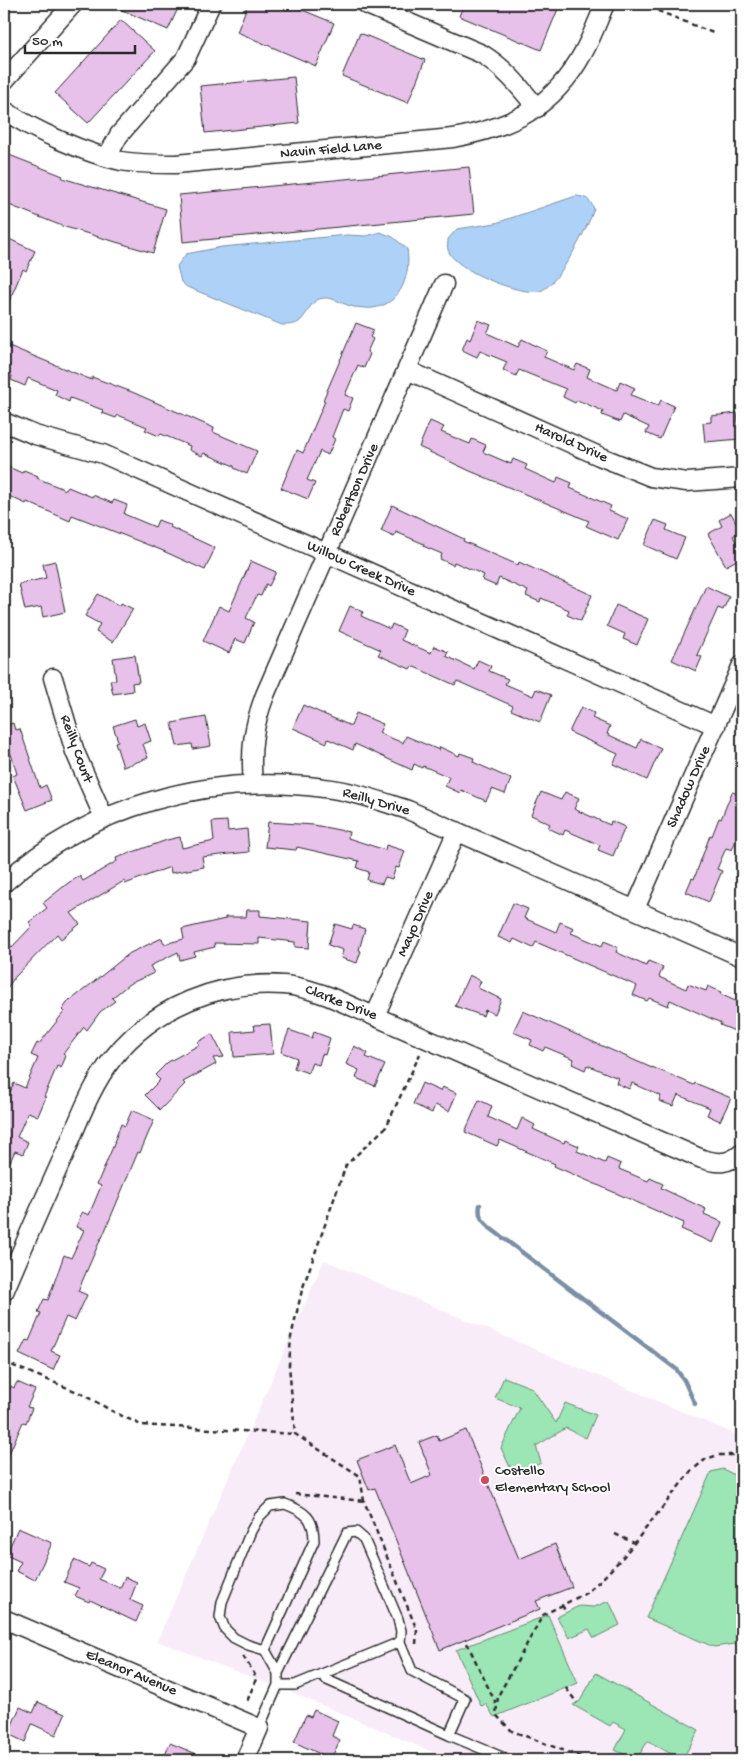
<svg xmlns="http://www.w3.org/2000/svg" width="746" height="1764" font-family="'Gochi Hand',sans-serif">
  <style>
    .built { fill: #f8ecf9 }
    .green { fill: #9ce5b4; stroke: #648870 }
    .water { fill: #aed2f7; stroke: #7a8fa5 }
    .lines { fill: none; stroke-linecap: round; stroke-linejoin: round }
    .stream { stroke: #7a8fa5; stroke-width: 4.5 }
    .building { fill: #e7c1ea; stroke: #2b2b2b }
    .lane-casing { stroke: #2b2b2b; stroke-width: 12 }
    .street-casing { stroke: #2b2b2b; stroke-width: 21 }
    .path { stroke: #2b2b2b; stroke-width: 2.5; stroke-dasharray: 5 4; stroke-linecap: butt }
    .lane { stroke: #fff; stroke-width: 9 }
    .street { stroke: #fff; stroke-width: 18 }
    .poi-dot { fill: #d1495b; stroke: #fff; stroke-width: 2 }
    .labels { text-anchor: middle; dominant-baseline: central; stroke-width: 4; stroke-linejoin: round; paint-order: stroke }
    .street-label { font-size: 15px; fill: #2b2b2b; stroke: #fff }
    .poi-label { font-size: 15px; fill: #2b2b2b; stroke: #fff; text-anchor: start }
  </style>
  <rect width="100%" height="100%" fill="#fff"/>
  <filter id="ink" filterUnits="userSpaceOnUse"><feTurbulence type="fractalNoise" baseFrequency=".02" numOctaves="2"/><feDisplacementMap in="SourceGraphic" scale="10" xChannelSelector="R" yChannelSelector="G"/><feConvolveMatrix kernelMatrix="1 2 1 2 8 2 1 2 1" color-interpolation-filters="sRGB"/></filter>
  <g filter="url(#ink)">
    <path class="built" d="M324 1260 742 1437V1760H451L298 1695 157 1641Z"/>
    <path class="green" d="M504 1377 532 1388 556 1423 565 1403 596 1415 586 1438 566 1428 536 1446 541 1463 524 1471 510 1467 501 1448 520 1408 495 1398Z
      M723 1469 742 1479V1643L714 1647 646 1618 711 1472Z
      M609 1601 620 1625 594 1638 589 1629 569 1638 557 1617 579 1606 594 1607Z
      M548 1615 578 1683 494 1717 486 1704 481 1706 456 1650Z
      M596 1673 699 1730 682 1760 648 1741 636 1760 615 1750 626 1729 613 1722 610 1726 573 1705 580 1701Z"/>
    <path class="water" d="M576 196C586 197 590 199 594 209 588 227 558 286 540 291 521 296 454 270 448 250 447 247 448 242 448 239L457 229 496 223Z
      M380 232 393 237 407 249C411 274 402 304 373 308 367 309 359 307 354 307 344 305 333 297 324 298 310 299 309 313 300 321 296 325 288 325 282 325L187 287 181 282 177 266 186 254 222 247 347 235 366 236Z"/>
    <g class="lines">
      <path class="stream" d="M480 1205C478 1217 482 1220 490 1228L676 1369 684 1380 695 1404"/>
    </g>
    <path class="building" d="M108 4H180L168 30Z
      M248 4H288L334 23 316 66 237 32Z
      M464 4H546L558 9 541 50 459 16Z
      M121 20 155 51 88 123 55 93Z
      M360 33 425 60 408 103 342 76Z
      M294 77 299 123 205 133 200 86Z
      M4 153 63 176 62 178 166 209 153 253 62 226 4 203Z
      M469 167 474 214 183 242 179 195Z
      M7 238 35 251 26 271 23 269 4 313V245Z
      M478 320 491 325 487 333 518 347 522 339 547 351 544 357 574 370 577 364 590 369 587 377 617 390 620 381 635 388 631 395 658 406 661 400 674 406 660 439 646 433 649 427 623 415 620 422 602 415 603 411 577 400 575 403 563 397 566 389 519 370 516 376 503 370 507 362 480 351 477 357 462 350 467 338 470 340Z
      M356 323 374 330 370 337 373 339 367 352 370 354 364 368 358 365 345 395 353 398 348 411 343 409 332 437 335 439 328 455 320 451 307 480 315 483 308 499 281 488 297 450 303 453 325 401 323 400Z
      M4 344 92 380V377L132 392 214 428 213 432 257 451 247 474 234 468V466L204 453 202 456 189 450 190 446 161 434 159 436 145 430 147 427 118 415 116 418 102 413 103 410 70 398 69 402 55 395 57 390 28 378 25 386 11 380 12 376 4 372Z
      M737 413 740 439 705 442 703 423 711 422V416Z
      M430 421 444 427 441 432 470 444 472 439 486 445 483 452 511 464 513 459 527 465 525 469 556 483 558 477 572 483 570 488 611 506 609 511 628 519 618 540 586 526 589 521 470 471 419 447Z
      M4 465 22 473 24 470 38 476 37 478 66 490 68 487 92 497 93 495 112 503 114 500 127 505 124 514 155 527 158 520 171 525 170 527 215 548 205 570 161 550 72 515 70 521 27 502 26 504 4 494Z
      M392 505 464 539 463 541 518 565 519 562 592 595 581 621 567 615 569 610 541 598 540 602 526 596 528 591 499 578 496 586 482 580 484 575 454 562 453 565 440 559 442 554 423 546 424 544 396 532 394 537 381 531Z
      M731 513 741 531 733 536 742 553V557L726 566 708 534 722 526 719 520Z
      M655 520 668 525 666 530 685 538 676 559 644 545Z
      M55 561 65 612 43 617 41 607 25 610 19 584 46 578 43 564Z
      M251 561 276 572 269 586 266 584 261 596 257 595 246 618 254 622 245 643 235 639 229 653 203 641 219 606 229 611Z
      M706 586 729 597 723 610 718 608 697 655 702 657 696 671 672 660Z
      M98 594 120 606 121 603 133 609 113 642 96 632 100 624 85 616Z
      M616 605 648 619 637 645 623 639 625 634 607 626Z
      M350 606 363 612 361 616 390 629 392 624 405 630 401 640 431 653 434 646 448 652 446 656 474 669 478 660 491 666 489 671 508 679 505 684 533 696 536 689 551 695 540 722 511 710 513 706 457 681 455 685 412 666 410 669 378 655 381 650 339 631Z
      M135 655 139 682 132 683 133 691 113 694 110 680H116L113 658Z
      M303 705 351 726 356 713 383 724 379 733 403 743 406 736 439 750 440 747 459 756 460 753 474 758 473 762 511 779 505 794 492 789 486 801 461 790 460 793 445 786 449 777 423 766 422 768 414 764 412 770 355 744 353 750 328 739 327 743 293 728Z
      M581 707 594 713 592 718 610 726 607 734 637 748 641 739 661 748 647 780 613 764 618 754 569 732Z
      M206 717 211 746 193 749 192 744 177 746 172 723Z
      M135 719 137 726 145 723 151 741 143 744 148 758 123 767 115 742 118 741 113 726Z
      M13 723 15 730 20 729 40 788 46 785 52 800 27 810 13 776 17 774 11 754 4 756V726Z
      M541 792 561 800 565 792 579 798 574 809 610 825 611 821 625 827 613 856 598 850 600 845 565 830 563 835 548 828 550 824 531 815Z
      M732 792 742 795V826L732 850 726 848 717 869 722 871 709 902 686 892 692 878 694 879 710 835 712 836 719 818 721 819Z
      M227 821 228 831 247 829 249 852 202 857 204 867 171 873 170 867 125 884 124 881 71 913 80 924 61 939 57 934 15 977 4 992V938L12 947 32 926 29 922 47 908 43 903 68 883 80 876 83 881 117 861 116 858 167 840 180 837 182 848 214 841 212 822Z
      M268 822 314 825 349 832 348 838 385 850 386 845 405 851 399 868 396 867 392 879 385 877 382 884 367 880 369 872 357 868 359 861 297 847 296 850 265 847Z
      M513 903 528 909 524 918 556 932 560 922 574 928 571 933 602 946 604 941 618 947 616 952 646 966 648 961 663 967 659 977 686 989 688 984 706 991 708 986 721 992 720 994 742 1004V1034L720 1025 721 1023 670 1000 668 1006 649 998 647 1001 633 995 637 986 536 942 533 948 514 939 512 943 498 937Z
      M247 910H260V916L311 921 309 948 295 947V942L259 938V944L214 943 215 947 194 952 195 956 180 960 178 952 150 966 154 973 129 984 112 998 115 1001 100 1012 87 1030 84 1027 63 1054 66 1056 61 1068 57 1066 44 1097H46L38 1116 28 1112 17 1137 28 1142 23 1154 15 1151 4 1175V1106L14 1083 25 1088 38 1058 31 1055 37 1043 39 1044 64 1012 62 1010 70 999 71 1000 130 953 162 938 164 944 184 939 182 929 225 919V917H246Z
      M335 924 352 929 353 925 365 929 359 950 361 951 357 963 341 958 343 950 328 945Z
      M469 975 481 981 478 988 501 999 495 1014 485 1010 483 1016 455 1006Z
      M523 1011 652 1068V1067L694 1085 695 1083 731 1098 720 1121 707 1115 710 1108 678 1095 673 1106 659 1101 661 1096 632 1083 629 1089 616 1083 618 1078 587 1065 585 1070 572 1064 574 1059 545 1047 543 1051 530 1045 532 1040 513 1032Z
      M270 1024 273 1054 234 1057 232 1032 255 1030 254 1025Z
      M289 1030 312 1038 314 1032 330 1038 325 1055 322 1054 319 1065 312 1063 308 1073 294 1068 297 1058 281 1052Z
      M212 1034 224 1057 213 1058 216 1064 183 1082 185 1084 160 1110 145 1095 160 1080 155 1075 168 1062 199 1045 198 1042Z
      M354 1046 368 1053 366 1057 385 1065 375 1086 356 1078 359 1070 346 1064Z
      M422 1083 440 1091 442 1087 457 1093 449 1111 435 1105 432 1113 413 1104Z
      M479 1100 492 1106 488 1117 517 1130 522 1118 535 1125 533 1129 564 1143 565 1140 579 1146 577 1151 605 1163 607 1158 621 1164 619 1169 648 1181 650 1178 663 1184 661 1188 706 1209 704 1214 722 1222 713 1243 681 1229 684 1223 554 1166 555 1164 500 1140 497 1146 465 1132Z
      M132 1110 154 1120 140 1153 138 1152 102 1238H101L78 1291 87 1295 75 1321 66 1317 51 1351 60 1355 53 1370 19 1354 26 1340 29 1341 41 1313 38 1312 44 1299 48 1300 64 1255 71 1258 84 1230 76 1227 82 1212 89 1215 101 1186 97 1184 115 1142H114L121 1124 125 1126Z
      M17 1382 35 1390 27 1407 32 1408 26 1423 23 1422 4 1465V1403L11 1386 14 1388Z
      M466 1430 519 1559 555 1544 572 1587 536 1601 540 1609 440 1650 375 1488 369 1490 357 1460 395 1445 411 1484 432 1475 419 1442 437 1435 439 1441Z
      M18 1528 52 1543 35 1580 16 1571 21 1562 6 1555Z
      M74 1560 89 1567 91 1563 104 1569 99 1579 120 1588 125 1577 137 1582 130 1600 143 1606 136 1622 90 1600 89 1602 75 1596 79 1588 64 1582Z
      M38 1702 65 1714 56 1735 32 1724 25 1742 8 1734 20 1707 33 1713Z
      M314 1710 338 1721 332 1736 340 1740 331 1759 294 1742 306 1715 311 1717Z
      M170 1743 211 1760H163Z"/>
    <g class="lines">
      <g class="lane-casing">
        <path id="lane" d="M285 1504C306 1512 314 1518 314 1541L265 1650 248 1645 234 1638 225 1629 220 1617 222 1602 251 1531 259 1517 270 1506Z
          M400 1642 412 1671 465 1699 449 1735
          M321 1674 327 1680 449 1735 509 1760
          M278 1685H295L400 1642 401 1631 398 1619 364 1539 356 1532 347 1533 278 1673
          M259 1728 278 1685V1673L265 1650"/>
      </g>
      <g class="street-casing">
        <path id="street" d="M365 4 482 54C506 69 519 86 537 108
          M4 81 73 4
          M4 110C32 130 87 154 121 161 139 164 158 164 176 164L453 138C512 127 553 108 583 53 592 37 598 20 605 4
          M107 157 119 135 186 58 211 4
          M407 370 599 456 651 477 687 482 742 478
          M4 422 35 435 103 454 716 726
          M53 678 75 752 104 818
          M253 784C250 750 253 727 265 695L444 284
          M4 883C90 805 209 773 324 788 353 791 380 801 408 810L742 957
          M635 909 742 665
          M375 1016 457 831
          M4 1292C24 1245 44 1199 65 1153 79 1120 91 1086 113 1058 153 1007 220 980 284 985 299 986 314 991 328 996L702 1159C719 1164 728 1164 742 1153
          M4 1619 259 1728 245 1760"/>
      </g>
      <path class="path" d="M641 4 713 33
        M4 1362 80 1393 114 1412 141 1425 295 1434
        M295 1494 364 1501
        M615 1534 634 1543
        M562 1605 566 1612
        M467 1643 496 1704
        M416 1644 417 1630 364 1501 360 1476 295 1434 289 1365 291 1337 302 1290 346 1165 386 1127 420 1054
        M243 1656 255 1675 256 1679 246 1704
        M566 1688 577 1703
        M589 1760 512 1731 496 1715 498 1696 543 1615 586 1593 601 1580 624 1556 691 1471 706 1459 718 1455H732L742 1460"/>
      <use href="#lane" class="lane"/>
      <use href="#street" class="street"/>
    </g>
  </g>
  <circle class="poi-dot" cx="485" cy="1480" r="5"/>
  <g class="labels">
    <g class="street-label">
      <text transform="translate(331 150) rotate(-5)">Navin Field Lane</text>
      <text transform="translate(571 443) rotate(24)">Harold Drive</text>
      <text transform="translate(355 490) rotate(-66)">Robertson Drive</text>
      <text transform="translate(361 569) rotate(24)">Willow Creek Drive</text>
      <text transform="translate(76 749) rotate(70)">Reilly Court</text>
      <text transform="translate(689 787) rotate(-66)">Shadow Drive</text>
      <text transform="translate(376 802) rotate(16)">Reilly Drive</text>
      <text transform="translate(416 924) rotate(-66)">Mayo Drive</text>
      <text transform="translate(341 1003) rotate(21)">Clarke Drive</text>
      <text transform="translate(131 1673) rotate(23)">Eleanor Avenue</text>
    </g>
    <g class="poi-label">
      <text x="495" y="1471">Costello<tspan x="495" dy="17">Elementary School</tspan></text>
    </g>
  </g>
  <rect width="746" height="1764" fill="none" stroke="#fff" stroke-width="20"/>
  <rect x="10" y="10" width="726" height="1744" fill="none" stroke="#2b2b2b" stroke-width="2" filter="url(#ink)"/>
  <path d="M25 45v8h110v-8" fill="none" stroke="#2b2b2b" stroke-width="2.5"/>
  <text x="32" y="45" font-size="15" fill="#2b2b2b" stroke="#ffffff" stroke-width="4" paint-order="stroke">50 m</text>
</svg>
